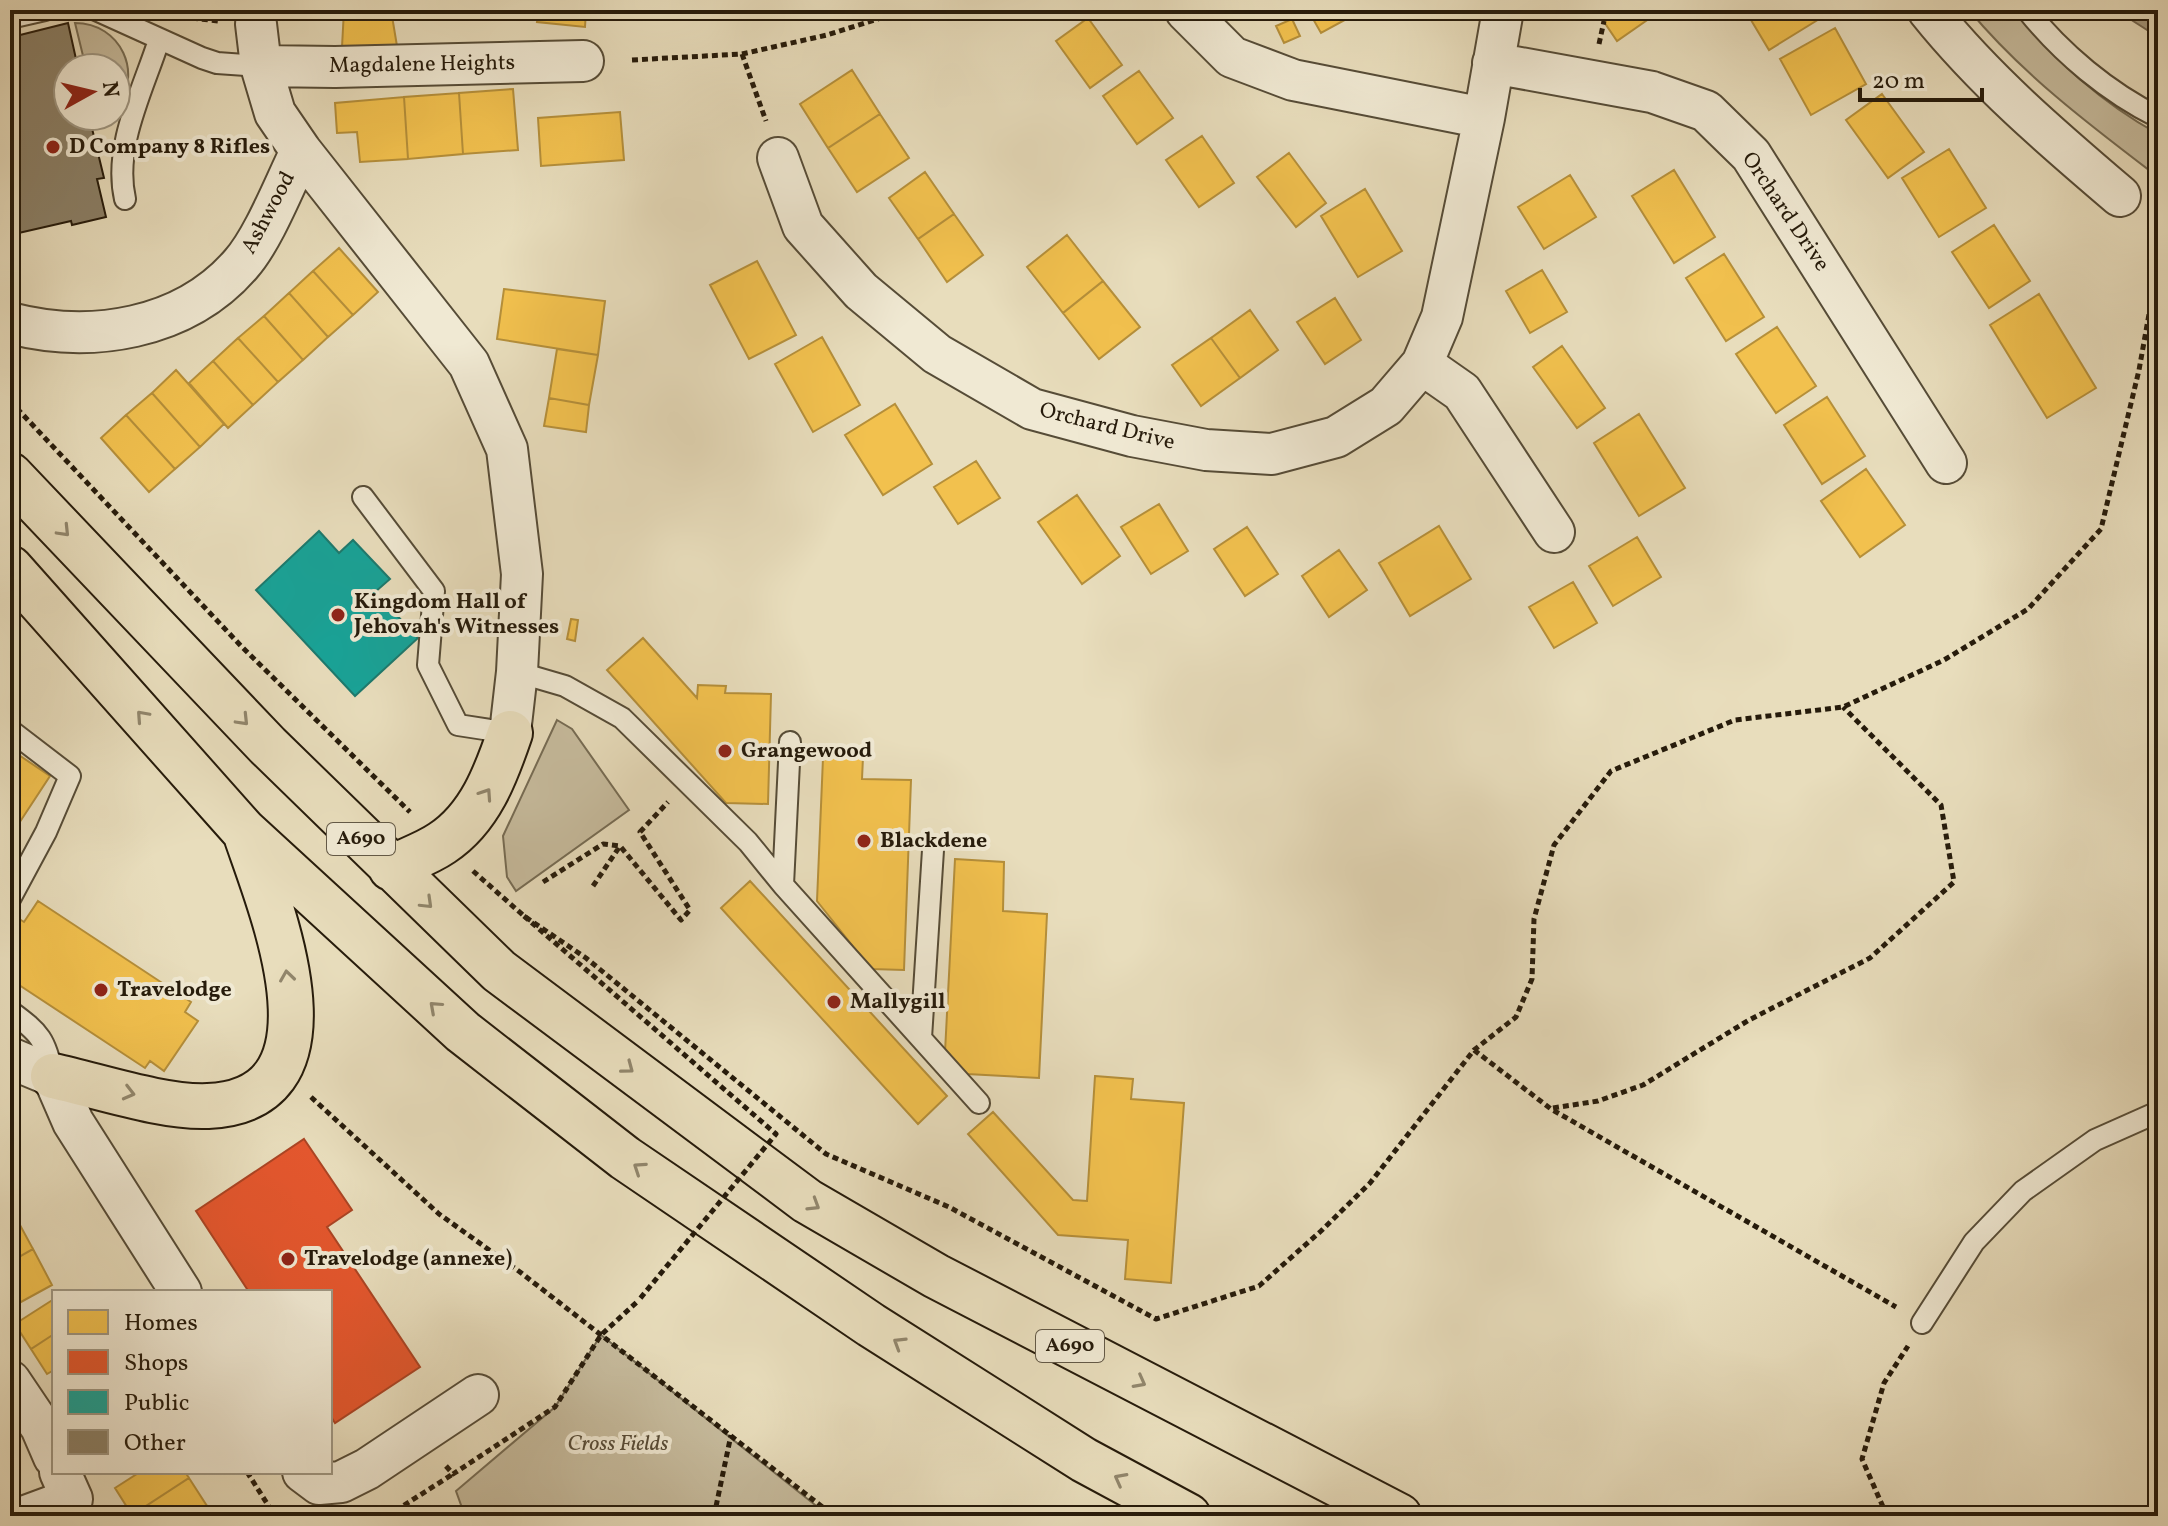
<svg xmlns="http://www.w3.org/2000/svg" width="2168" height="1526" font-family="Vollkorn,serif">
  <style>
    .green { fill: #c7bc9e; stroke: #766c54; stroke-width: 2 }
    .water { fill: #a69b80; stroke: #736851; stroke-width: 2 }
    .homes { fill: #f2c14e; stroke: #b58f3a; stroke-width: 2 }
    .shops { fill: #e4572e; stroke: #ab4524; stroke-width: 2 }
    .public { fill: #17a398; stroke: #1c7a6e; stroke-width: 2 }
    .building { fill: #8b8067; stroke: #261b0b; stroke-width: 2 }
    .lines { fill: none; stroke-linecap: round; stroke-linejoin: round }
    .service-casing { stroke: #564c37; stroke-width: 24 }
    .minor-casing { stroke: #564c37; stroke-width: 44 }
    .trunk-casing { stroke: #261b0b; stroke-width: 48 }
    .path { stroke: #261b0b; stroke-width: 5; stroke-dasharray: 6 4; stroke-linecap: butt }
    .service { stroke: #f0e9d3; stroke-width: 20 }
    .minor { stroke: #f0e9d3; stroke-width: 40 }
    .trunk { stroke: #e8ddbc; stroke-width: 44 }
    .path-bridge { stroke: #261b0b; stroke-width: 5; stroke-dasharray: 6 4; stroke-linecap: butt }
    .oneway { stroke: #91866c }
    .poi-dot { fill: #8f2418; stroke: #f0e9d3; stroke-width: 3 }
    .labels { text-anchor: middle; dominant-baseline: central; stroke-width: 8; stroke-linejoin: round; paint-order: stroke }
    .shield { fill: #f0e9d3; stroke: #635947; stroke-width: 2 }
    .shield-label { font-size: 20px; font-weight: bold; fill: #261b0b }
    .street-label { font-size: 22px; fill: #261b0b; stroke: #f0e9d3 }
    .poi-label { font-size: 22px; font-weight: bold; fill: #261b0b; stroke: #f0e9d3; text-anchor: start }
    .park-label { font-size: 22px; font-style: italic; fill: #564b37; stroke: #f0e9d3 }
  </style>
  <rect width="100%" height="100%" fill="#e8ddbc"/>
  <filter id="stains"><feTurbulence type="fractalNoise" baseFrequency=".0025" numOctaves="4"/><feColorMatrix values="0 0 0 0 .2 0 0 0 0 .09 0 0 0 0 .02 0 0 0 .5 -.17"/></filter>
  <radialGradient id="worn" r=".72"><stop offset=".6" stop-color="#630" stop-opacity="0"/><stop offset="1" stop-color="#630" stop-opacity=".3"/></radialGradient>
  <path class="green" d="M1969 10H2016C2052 60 2104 104 2158 134V177C2091 126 2023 75 1969 10Z
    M75 23C121 23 144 74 116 108V68H86Z
    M557 720 572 729 629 810 516 891 507 877 503 836Z
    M601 1335 829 1516H465L456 1491 555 1407Z"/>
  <path class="water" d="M2116 10H2158V37Z"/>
  <path class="homes" d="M344 10H391L397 46 342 47Z
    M539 10H586L585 27 537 22Z
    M1308 10H1363L1321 33Z
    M1596 10H1649L1653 16 1617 41Z
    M1745 10H1827L1829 13 1769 50Z
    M1088 18 1122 65 1090 88 1056 41Z
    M1292 19 1300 36 1284 43 1276 26Z
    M1835 28 1866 84 1811 115 1780 59Z
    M852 70 880 114 828 148 800 104Z
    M1139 71 1173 118 1137 144 1103 96Z
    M513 89 518 150 463 154 459 93Z
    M459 93 463 154 408 159 404 97Z
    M1882 94 1924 152 1888 178 1846 120Z
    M404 97 408 159 360 162 357 132 337 133 335 103Z
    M620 112 624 160 541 166 538 118Z
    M880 114 909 158 857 192 828 148Z
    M1202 136 1234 183 1199 207 1166 160Z
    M1949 149 1986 208 1939 237 1902 178Z
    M1289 153 1326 203 1296 227 1257 177Z
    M1674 170 1715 237 1674 263 1632 196Z
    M925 172 954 214 918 239 889 198Z
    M1570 175 1596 217 1544 249 1518 207Z
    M1365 189 1402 251 1358 277 1321 216Z
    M954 214 983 255 947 282 918 239Z
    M1994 225 2030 281 1989 308 1952 252Z
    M1067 235 1103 281 1063 313 1027 267Z
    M339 248 378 292 353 315 313 271Z
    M1724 254 1764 317 1726 341 1686 278Z
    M757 261 796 335 749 359 710 285Z
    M1542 270 1567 312 1530 333 1506 291Z
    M313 271 353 315 328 337 289 293Z
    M1103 281 1140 327 1099 359 1063 313Z
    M504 289 605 301 598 355 497 339Z
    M289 293 328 337 303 360 264 316Z
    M2039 294 2096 388 2047 418 1990 325Z
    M1335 298 1361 340 1325 364 1297 322Z
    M1250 310 1278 350 1240 378 1211 338Z
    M264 316 303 360 278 382 238 338Z
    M1777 327 1816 386 1776 413 1736 354Z
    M822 337 860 405 813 432 775 364Z
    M238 338 278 382 253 405 213 361Z
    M1211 338 1240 378 1201 406 1172 365Z
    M1562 346 1605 408 1577 428 1533 367Z
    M557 349 598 355 589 405 549 398Z
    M213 361 253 405 228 428 189 383Z
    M176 370 224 424 200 447 152 393Z
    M152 393 200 447 175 469 126 415Z
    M1827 397 1865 456 1822 484 1784 425Z
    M549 398 589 405 586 432 544 426Z
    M895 404 932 464 883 495 845 435Z
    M1639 414 1685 488 1639 516 1594 443Z
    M126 415 175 469 149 492 101 438Z
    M976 461 1000 498 958 524 934 487Z
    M1866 469 1905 525 1860 557 1821 501Z
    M1077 495 1120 556 1082 584 1038 522Z
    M1159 504 1188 551 1151 574 1121 527Z
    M1439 526 1471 579 1410 616 1379 563Z
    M1247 527 1278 574 1245 596 1214 549Z
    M1637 537 1661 577 1613 606 1589 566Z
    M1339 550 1367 590 1329 617 1302 576Z
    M1573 582 1597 623 1554 648 1529 607Z
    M571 619 578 620 575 641 567 639Z
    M643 638 697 698 698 685 726 686 725 693 771 694 768 804 726 803 607 670Z
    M10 749 50 776 10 837Z
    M863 757 862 779 911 780 904 970 871 969 817 901 823 758Z
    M955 859 1004 862 1003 911 1047 914 1039 1078 967 1074 945 1052Z
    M750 881 947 1096 918 1124 721 908Z
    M38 901 191 1002 185 1012 198 1021 164 1071 150 1061 145 1068 10 979V913L24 922Z
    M1095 1076 1133 1079 1131 1099 1184 1103 1171 1283 1125 1279 1128 1240 1058 1235 968 1134 993 1112 1073 1200 1087 1201Z
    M14 1214 33 1249 10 1262V1216Z
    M33 1249 52 1285 10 1308V1262Z
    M54 1299V1334L31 1349 15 1324Z
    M54 1334V1370L47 1374 31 1349Z
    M140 1472H185L189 1478 132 1515 115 1488Z
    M189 1478 207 1506 191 1516 132 1515Z
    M207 1506 213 1516H191Z"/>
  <path class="shops" d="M304 1139 352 1210 327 1227 420 1367 335 1423 330 1415V1292H249L196 1211Z"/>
  <path class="public" d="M319 531 339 553 353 540 390 579 375 592 418 638 355 696 256 590Z"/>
  <path class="building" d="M68 23 78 68H68V116H89L104 178 97 179 106 217 72 225 71 221 10 235V48L18 46 16 36Z"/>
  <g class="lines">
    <g class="service-casing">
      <path id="service" d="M96 10 202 58 217 63 261 66
        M2027 10C2061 53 2109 93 2158 117
        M10 18 45 10
        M125 199C113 146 143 90 159 40
        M363 497 434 591 428 665 458 725 510 733
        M517 672 565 686 622 718 748 842 783 885
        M10 730 70 776 46 832 10 899
        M790 742 783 885 979 1103
        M10 1011C40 1033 46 1040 53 1076
        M921 1038 933 850
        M1922 1323 1974 1242 2023 1191 2095 1140 2158 1112"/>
    </g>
    <g class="minor-casing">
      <path id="minor" d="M1928 10C1984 80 2052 138 2120 196
        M1186 11 1232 57 1293 80 1484 118
        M256 24 261 66 275 113 301 151 469 364 507 449 522 574 517 672 510 733
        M1493 63 1652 92 1706 111 1751 155 1946 463
        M261 66 335 67 583 61
        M778 158 803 226 861 291 937 354 1032 409 1132 436 1206 450 1272 454 1336 437 1386 406 1422 364 1442 317 1484 118 1503 10
        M10 323C90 344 184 330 241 264 264 238 285 183 301 151
        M1422 364 1462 392 1554 532
        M10 1058 53 1076 73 1122 181 1292
        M10 1381 41 1427 54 1457
        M303 1472 319 1484 341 1482 367 1469 478 1395
        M26 1516 72 1499 60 1472"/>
    </g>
    <g class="trunk-casing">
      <path id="trunk" d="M10 475 268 746 499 971 807 1201 936 1276 1399 1516
        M10 568 244 831 463 1032 625 1158 871 1325 1084 1460 1188 1516
        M391 868C407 860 426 854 442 843 480 818 496 774 510 733
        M53 1076C99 1086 163 1108 208 1106 349 1100 273 913 247 838"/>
    </g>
    <path class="path" d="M192 18 218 21
      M1599 44 1604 21
      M742 54 766 121
      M632 60 742 54 827 35 906 10
      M10 401 242 647 410 812
      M473 871 524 916 586 958 826 1154 949 1207 1156 1319 1259 1286 1321 1231 1370 1183 1474 1050 1516 1017 1532 979 1534 919 1554 845 1611 771 1735 720 1843 707 1944 660 2028 609 2101 529 2139 370 2158 264
      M543 882 603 844 620 846 681 920 690 910 640 832 668 802
      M593 886 620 846
      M1474 1050 1551 1109 1896 1307
      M311 1097 439 1214 520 1272 834 1516
      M1553 1108 1598 1101 1643 1085 1749 1020 1870 958 1954 882 1941 805 1843 707
      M446 1466 453 1474 555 1407 601 1335 638 1301
      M247 1472 275 1516
      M387 1516 453 1474
      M714 1516 731 1435
      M1887 1516 1862 1459 1884 1383 1908 1346"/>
    <use href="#service" class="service"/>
    <use href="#minor" class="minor"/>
    <use href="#trunk" class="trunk"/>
    <path class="path-bridge" d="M524 916 776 1134 638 1301"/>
  </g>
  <defs><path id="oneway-chevron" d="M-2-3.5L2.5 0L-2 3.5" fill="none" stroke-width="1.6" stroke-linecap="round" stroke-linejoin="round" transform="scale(2)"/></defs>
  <g class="oneway">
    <use href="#oneway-chevron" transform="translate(64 531) rotate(46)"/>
    <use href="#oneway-chevron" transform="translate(142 716) rotate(-132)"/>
    <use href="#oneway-chevron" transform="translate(243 720) rotate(46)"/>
    <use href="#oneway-chevron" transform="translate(486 794) rotate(-56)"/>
    <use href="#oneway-chevron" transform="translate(427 903) rotate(44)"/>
    <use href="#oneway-chevron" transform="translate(287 976) rotate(-98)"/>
    <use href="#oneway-chevron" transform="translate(435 1007) rotate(-138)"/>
    <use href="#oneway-chevron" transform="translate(628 1068) rotate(37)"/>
    <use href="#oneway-chevron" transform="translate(129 1093) rotate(14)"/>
    <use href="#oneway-chevron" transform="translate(639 1168) rotate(-146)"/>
    <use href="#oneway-chevron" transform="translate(814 1205) rotate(32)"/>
    <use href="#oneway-chevron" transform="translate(899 1343) rotate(-148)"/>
    <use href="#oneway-chevron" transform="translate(1140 1382) rotate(28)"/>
    <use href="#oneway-chevron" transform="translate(1120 1479) rotate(-152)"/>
  </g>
  <g class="poi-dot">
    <circle cx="53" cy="147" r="8"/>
    <circle cx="338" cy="615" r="8"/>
    <circle cx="725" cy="751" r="8"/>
    <circle cx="864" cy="841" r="8"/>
    <circle cx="101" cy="990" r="8"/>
    <circle cx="834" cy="1002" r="8"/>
    <circle cx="288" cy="1259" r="8"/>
  </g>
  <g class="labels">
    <g class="shield">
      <rect x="327" y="823" width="68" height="32" rx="6"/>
      <rect x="1036" y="1330" width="68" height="32" rx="6"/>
    </g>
    <g class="shield-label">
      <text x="361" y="839">A690</text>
      <text x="1070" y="1346">A690</text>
    </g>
    <g class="street-label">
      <text transform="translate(422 65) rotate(-1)">Magdalene Heights</text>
      <text transform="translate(1785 212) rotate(56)">Orchard Drive</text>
      <text transform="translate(269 213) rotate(-62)">Ashwood</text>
      <text transform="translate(1107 427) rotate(14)">Orchard Drive</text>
    </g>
    <g class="poi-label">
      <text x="69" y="147">D Company 8 Rifles</text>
      <text x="354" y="602">Kingdom Hall of<tspan x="354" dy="25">Jehovah's Witnesses</tspan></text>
      <text x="741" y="751">Grangewood</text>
      <text x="880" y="841">Blackdene</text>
      <text x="117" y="990">Travelodge</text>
      <text x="850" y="1002">Mallygill</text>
      <text x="304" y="1259">Travelodge (annexe)</text>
    </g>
    <g class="park-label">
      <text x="618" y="1444">Cross Fields</text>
    </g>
  </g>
  <rect width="2168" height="1526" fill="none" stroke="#e8ddbc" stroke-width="40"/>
  <rect x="12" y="12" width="2144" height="1502" fill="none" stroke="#261b0b" stroke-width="4"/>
  <rect x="20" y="20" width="2128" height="1486" fill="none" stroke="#261b0b" stroke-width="2"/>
  <rect x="52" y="1290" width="280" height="184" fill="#f0e9d3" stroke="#9f9783" stroke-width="2"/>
  <rect x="68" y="1310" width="40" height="24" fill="#f2c14e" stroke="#9f9783" stroke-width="2"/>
  <text x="124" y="1330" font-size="24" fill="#261b0b">Homes</text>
  <rect x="68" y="1350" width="40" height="24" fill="#e4572e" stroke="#9f9783" stroke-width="2"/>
  <text x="124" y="1370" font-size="24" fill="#261b0b">Shops</text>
  <rect x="68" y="1390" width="40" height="24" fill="#17a398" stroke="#9f9783" stroke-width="2"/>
  <text x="124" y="1410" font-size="24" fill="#261b0b">Public</text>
  <rect x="68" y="1430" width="40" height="24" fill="#8b8067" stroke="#9f9783" stroke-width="2"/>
  <text x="124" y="1450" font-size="24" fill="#261b0b">Other</text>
  <g transform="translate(92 92) rotate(82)"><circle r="38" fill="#f0e9d3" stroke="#9f9783" stroke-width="2"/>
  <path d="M0-6L14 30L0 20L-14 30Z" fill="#8f2418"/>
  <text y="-12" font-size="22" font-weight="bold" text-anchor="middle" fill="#261b0b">N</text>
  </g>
  <path d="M1860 88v12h122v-12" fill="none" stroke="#261b0b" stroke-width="4"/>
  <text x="1872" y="88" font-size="24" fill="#261b0b" stroke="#f0e9d3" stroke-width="6" paint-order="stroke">20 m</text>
  <rect width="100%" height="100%" filter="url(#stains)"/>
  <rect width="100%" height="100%" fill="url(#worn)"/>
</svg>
